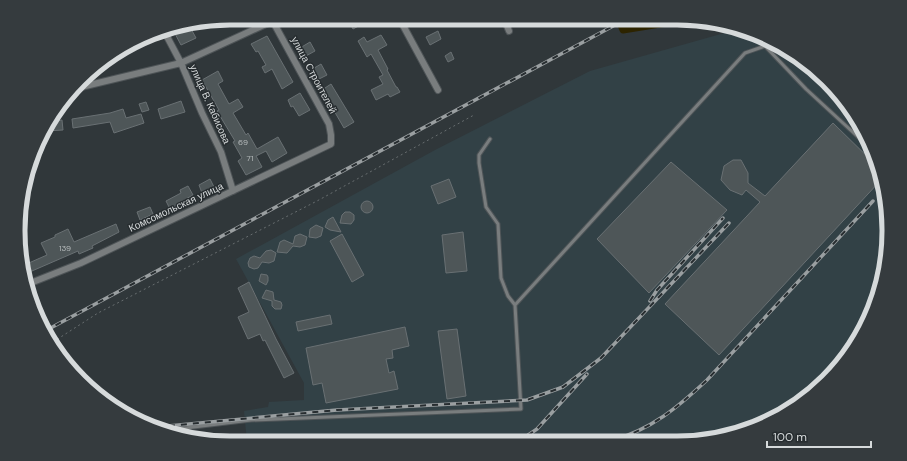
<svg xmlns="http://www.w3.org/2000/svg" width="907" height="461" font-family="'DM Sans',sans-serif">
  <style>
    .built { fill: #324146 }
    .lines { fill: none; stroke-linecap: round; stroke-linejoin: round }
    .canal { stroke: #2d2400; stroke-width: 7 }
    .building { fill: #4e5658; stroke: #697073 }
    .lane-casing { stroke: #4e5457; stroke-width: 5 }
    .street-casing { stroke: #4e5457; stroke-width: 8 }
    .path { stroke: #686e70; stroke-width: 1; stroke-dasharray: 2 3; stroke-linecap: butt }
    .lane { stroke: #797d7e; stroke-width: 3 }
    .street { stroke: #797d7e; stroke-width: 6 }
    .rail-casing { stroke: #9a9fa1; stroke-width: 3.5 }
    .rail { stroke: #272d30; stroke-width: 2; stroke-dasharray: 6; stroke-linecap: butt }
    .labels { text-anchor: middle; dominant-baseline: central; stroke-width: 3; stroke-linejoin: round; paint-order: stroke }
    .number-label { font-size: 8px; fill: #b4b9ba }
    .street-label { font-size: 10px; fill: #d6dadb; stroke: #272d30 }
    .rim { fill: none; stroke: #d6dadb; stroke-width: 5 }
  </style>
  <rect width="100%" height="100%" fill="#30373a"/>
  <path class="built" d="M735 30 770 40 836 90 878 162 889 244 867 324 845 360 806 399 758 427 704 441 247 442 244 411 268 407 269 402 304 400V383L236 259 435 150 590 71Z"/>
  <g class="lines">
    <path class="canal" d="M618 18 623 30 691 19"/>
  </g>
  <path class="building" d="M352 18H361L364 23 353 29 348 20Z
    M468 18H487L472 26Z
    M189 25 196 38 181 45 172 28Z
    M438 31 441 39 430 45 426 37Z
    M381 35 387 45 378 50 388 69 387 70 396 87H397L400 92 390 97 388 94 376 100 371 90 383 84 379 77 383 75 371 54 367 57 358 41 364 37 367 42Z
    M267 36 293 82 282 89 272 69 265 73 262 67 266 65 258 51 256 52 251 44Z
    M310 42 315 51 304 57 300 48Z
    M451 52 454 59 448 62 445 56Z
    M321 64 327 75 317 80 311 70Z
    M218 71 223 81 218 84 229 104 238 99 243 107 233 113 246 135 248 133 257 149 278 137 287 153 272 162 266 151 256 156 262 167 246 175 238 161 242 158 233 142 235 141 217 111 219 110 202 80Z
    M331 84 354 122 344 128 322 90Z
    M300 93 310 110 299 116 293 106 291 107 288 100Z
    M181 101 185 112 161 119 158 109Z
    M146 102 149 110 142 112 139 104Z
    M123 109 126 118 141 114 144 123 114 133 110 122 73 128 72 119 110 113Z
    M62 120 63 130 46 131 50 122Z
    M833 123 878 167 880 181 719 355 665 304 760 202 746 190 742 195 730 190 721 180 724 166 733 160H741L748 173V183L765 196Z
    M671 162 727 210 649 293 597 239Z
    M210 179 214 187 202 193 199 185Z
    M449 179 456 197 438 204 431 186Z
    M188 186 193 195 184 200 185 202 170 209 166 201 181 193 180 190Z
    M361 207a6 6 0 1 1 12 0a6 6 0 1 1-12 0Z
    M150 207 153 214 140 220 137 212Z
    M345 212H350L354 215V220L351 224 340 223 342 215Z
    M333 217 341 232 330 230 325 227 328 220Z
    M116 224 119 232 92 246 93 248 79 254 78 251 25 274 22 266 47 255 41 243 55 237V235L68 229 74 242Z
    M316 225 323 228 321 236 316 238 309 237 310 229Z
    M463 232 467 271 446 273 442 235Z
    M300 234 307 237 305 245 300 247 293 246 287 253 277 252 280 242 284 240 293 244 295 236Z
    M342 234 364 275 352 282 330 241Z
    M271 250 276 253 274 261 269 263 262 262 258 268 254 269 249 267 248 263 250 258 254 256 260 258 266 251Z
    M261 274 267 275 268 277V281L266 285 259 281Z
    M249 282 276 339 294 373 284 378 265 340 263 341 260 334 248 339 238 317 249 312 238 288Z
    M266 290 273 292 274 300 281 302 282 305 281 309H275L272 306V301L262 298Z
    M330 315 332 324 298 331 296 322Z
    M405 327 409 346 392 350 393 358 386 359 389 373 394 371 398 389 326 403 322 383 313 385 306 348Z
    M457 329 466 396 447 399 438 331Z"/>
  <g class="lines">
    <g class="lane-casing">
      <path id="lane" d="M490 139 479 155V163L486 207 498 224 501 278 508 296 515 305
        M169 430 251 420 521 409 515 305 745 53 765 46 806 89 868 146"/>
    </g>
    <g class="street-casing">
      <path id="street" d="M399 18 438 90
        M504 18 509 31
        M163 29 181 63 202 113 221 152 233 191
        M77 88 181 63 279 18
        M28 284 81 263 331 144V135L329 124 271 18"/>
    </g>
    <path class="path" d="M53 342 98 313 317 201 474 115"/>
    <use href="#lane" class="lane"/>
    <use href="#street" class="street"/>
    <g class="rail-casing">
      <path id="rail" d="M650 301 657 290 723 218
        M45 331 628 18
        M157 427 337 410 527 400 563 387 601 358 729 223
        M611 441C652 429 677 408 707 380L873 201
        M518 442 537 429 587 374"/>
    </g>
    <use href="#rail" class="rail"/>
  </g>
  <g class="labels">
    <g class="number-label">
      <text x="243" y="142">69</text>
      <text x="250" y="158">71</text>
      <text x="65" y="248">139</text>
    </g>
    <g class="street-label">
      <text transform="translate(314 75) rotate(62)">улица Строителей</text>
      <text transform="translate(210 104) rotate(66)">улица В. Кабисова</text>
      <text transform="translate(176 207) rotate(-25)">Комсомольская улица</text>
    </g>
  </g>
  <path d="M0 0H907V461H0ZM230 25H677A205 205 0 0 1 882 230V231A205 205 0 0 1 677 436H230A205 205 0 0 1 25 231V230A205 205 0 0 1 230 25Z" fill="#353b3e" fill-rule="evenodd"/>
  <path class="rim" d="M230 25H677A205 205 0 0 1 882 230V231A205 205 0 0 1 677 436H230A205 205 0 0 1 25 231V230A205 205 0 0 1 230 25Z"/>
  <path d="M767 441v6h104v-6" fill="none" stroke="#d6dadb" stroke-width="2"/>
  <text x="773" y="441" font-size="12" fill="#d6dadb" stroke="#272d30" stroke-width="3" paint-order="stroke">100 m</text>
</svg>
